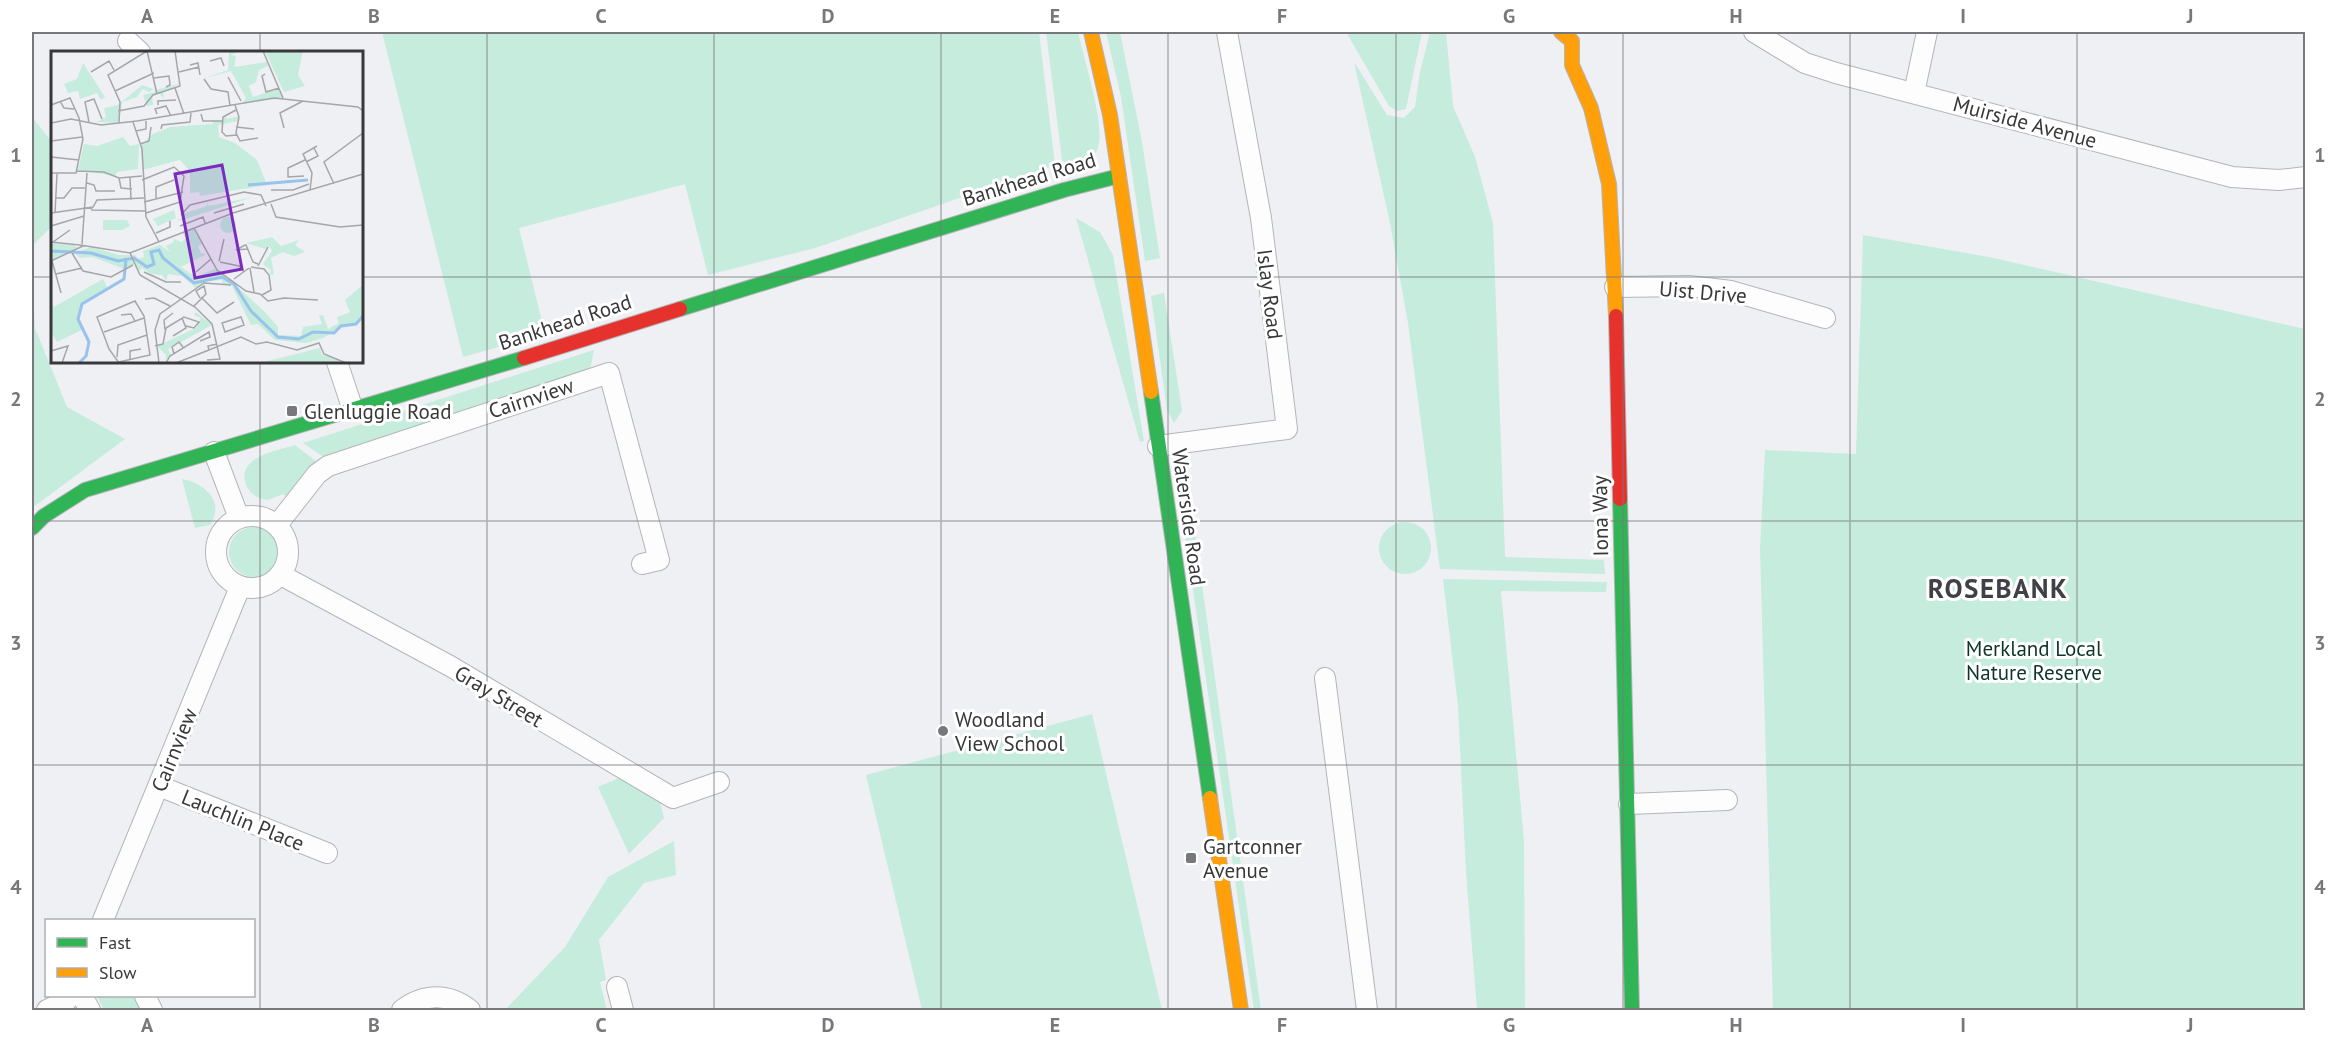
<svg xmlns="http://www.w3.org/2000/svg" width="2337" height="1042" font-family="'PT Sans',sans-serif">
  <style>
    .green { fill: #c5ecdc }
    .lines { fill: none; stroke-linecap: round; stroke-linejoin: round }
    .street-casing { stroke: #b4b5b8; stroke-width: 22 }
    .fast-casing { stroke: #b4b5b8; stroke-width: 16 }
    .slow-casing { stroke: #b4b5b8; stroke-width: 16 }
    .jam-casing { stroke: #b4b5b8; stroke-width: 16 }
    .street { stroke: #fdfdfd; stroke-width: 20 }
    .fast { stroke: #30b455; stroke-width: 14 }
    .slow { stroke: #ff9f0a; stroke-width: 14 }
    .jam { stroke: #e5322d; stroke-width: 14 }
    .grid { fill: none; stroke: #78787c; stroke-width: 1.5; stroke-opacity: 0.55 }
    .poi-dot { fill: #78787c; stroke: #fff; stroke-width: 2 }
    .labels { text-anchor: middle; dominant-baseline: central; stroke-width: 6; stroke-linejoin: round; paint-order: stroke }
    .street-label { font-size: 21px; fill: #38383b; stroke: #fff }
    .poi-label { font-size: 21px; fill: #38383b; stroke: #fff; text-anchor: start }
    .park-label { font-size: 21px; fill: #0c3525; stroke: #fff }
    .district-label { font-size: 27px; font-weight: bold; letter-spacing: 1.5px; fill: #404146; stroke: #fff }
    .inset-river { fill: none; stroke: #99c3ec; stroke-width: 3 }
    .inset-road { fill: none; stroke: #a6a6aa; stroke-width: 1.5 }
    .view { fill: #7b2cbf; fill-opacity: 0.15; stroke: #7b2cbf; stroke-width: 3 }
    .inset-edge { fill: none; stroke: #38383b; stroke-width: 3 }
    .neatline { fill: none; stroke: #78787c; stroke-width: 2 }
    .grid-label { font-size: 20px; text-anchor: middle; font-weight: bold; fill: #78787c }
  </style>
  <rect width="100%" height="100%" fill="#eff0f4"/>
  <path class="green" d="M382 32H1039L1055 165 815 248 708 275 685 184 519 228 545 334 463 357Z
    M1046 32H1078C1084 59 1103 118 1099 143 1097 156 1087 165 1077 173L1062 160Z
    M1106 32H1120L1142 142 1160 258 1145 261 1121 97Z
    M1346 32H1422L1406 109 1397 111 1389 106Z
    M1430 32H1446L1453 106 1475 157 1493 223 1505 557 1604 560 1605 574 1440 569 1408 323 1390 223 1354 62 1387 115 1404 118 1415 107 1420 72Z
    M32 117 52 142V226L32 246Z
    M1076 218 1100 232 1113 255 1144 441 1140 442Z
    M1863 235 1989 257 2305 329V1010H1773L1760 548 1765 450 1856 454Z
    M32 269 35 328 67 407 125 439 32 508Z
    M1164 293 1182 411 1174 423 1167 410 1151 296Z
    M594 350 590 369 586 373 325 458 303 443Z
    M295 445 317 462 287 497 283 494 268 500C248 499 234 474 254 460 265 452 282 449 295 445Z
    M1179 467 1187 476 1261 1010H1254L1176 472Z
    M182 479C204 483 226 501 210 525L195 528Z
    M1379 548a26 26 0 1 1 52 0a26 26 0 1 1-52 0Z
    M229 552a25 25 0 1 1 50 0a25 25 0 1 1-50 0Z
    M1443 579 1607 582 1606 592 1501 591 1524 840 1525 1010H1477L1466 872 1458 706Z
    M1092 714 1162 1010H922L866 775Z
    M619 778 660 802 664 818 629 854 598 787Z
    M674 841 676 875 644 883 599 940 606 980 600 982 607 1010H505L565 947 608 877Z
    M97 996H137L144 1010H104Z"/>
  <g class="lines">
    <g class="street-casing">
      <path id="street" d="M1754 32 1805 63 1836 73 2232 177 2279 180 2306 177
        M128 41 140 52
        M1914 93 1927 32
        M1615 287 1689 286 1731 291 1825 318
        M337 362 353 410
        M1158 446 1287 429 1261 218 1227 32
        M214 452 239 518
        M216 552a36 36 0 1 1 72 0a36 36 0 1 1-72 0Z
        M277 525 317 474 328 466 609 373 659 560 642 564
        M281 575 450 666 673 798 719 782
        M1325 678 1367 1010
        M159 786 327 853
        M1629 804 1727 800
        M103 920 240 587
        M617 987 623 1010
        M82 996 90 1010
        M145 996 152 1010
        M47 1010 66 1001 71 996
        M402 1010C424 993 449 993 470 1010"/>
    </g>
    <g class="fast-casing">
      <path id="fast" d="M680 309 1064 190 1119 176
        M1151 392 1210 798
        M1620 499 1632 1010
        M32 528 44 516 85 490 524 358"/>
    </g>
    <g class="slow-casing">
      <path id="slow" d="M1091 32 1110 115 1151 392
        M1561 32 1572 41V65L1591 108 1609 184 1616 316
        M1210 798 1241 1010"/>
    </g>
    <g class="jam-casing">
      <path id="jam" d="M1616 316 1620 499
        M524 358 680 309"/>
    </g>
    <use href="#street" class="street"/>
    <use href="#fast" class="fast"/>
    <use href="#slow" class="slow"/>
    <use href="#jam" class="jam"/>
  </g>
  <path class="grid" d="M260 32V52M487 32V1010M714 32V1010M941 32V1010M1168 32V1010M1396 32V1010M1623 32V1010M1850 32V1010M2077 32V1010M32 277H52M362 277H2306M260 362V1010M32 521H2306M32 765H2306"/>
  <g class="poi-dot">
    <rect x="286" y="405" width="12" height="12" rx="3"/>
    <circle cx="943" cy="731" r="6"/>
    <rect x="1185" y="852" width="12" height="12" rx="3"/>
  </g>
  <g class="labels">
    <g class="street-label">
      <text transform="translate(2025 122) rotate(15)">Muirside Avenue</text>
      <text transform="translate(1029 179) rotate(-17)">Bankhead Road</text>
      <text transform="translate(1703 292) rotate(5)">Uist Drive</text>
      <text transform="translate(1270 294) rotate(83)">Islay Road</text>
      <text transform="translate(565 322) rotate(-18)">Bankhead Road</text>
      <text transform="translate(531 398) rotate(-18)">Cairnview</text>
      <text transform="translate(1600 516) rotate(-91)">Iona Way</text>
      <text transform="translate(1189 517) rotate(82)">Waterside Road</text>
      <text transform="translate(499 696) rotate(31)">Gray Street</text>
      <text transform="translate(174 750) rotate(-68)">Cairnview</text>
      <text transform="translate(243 820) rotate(22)">Lauchlin Place</text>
    </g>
    <g class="poi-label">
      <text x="304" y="411">Glenluggie Road</text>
      <text x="955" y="719">Woodland<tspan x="955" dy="24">View School</tspan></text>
      <text x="1203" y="846">Gartconner<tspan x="1203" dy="24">Avenue</tspan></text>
    </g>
    <g class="park-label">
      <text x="2034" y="648">Merkland Local<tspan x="2034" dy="24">Nature Reserve</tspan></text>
    </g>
    <g class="district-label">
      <text x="1998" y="588">ROSEBANK</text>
    </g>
  </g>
  <g transform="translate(51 51)">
    <rect width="312" height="312" fill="#eff0f4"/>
    <path d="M178 0 186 2 180 3 185 6 183 16 216 11 217 15 208 19 205 31 198 35 202 46 228 37 232 47 190 53 195 47 180 20 151 28 177 19ZM214 0H252L247 24 254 35 233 41ZM32 12 54 46 50 49 46 42 29 48 27 40 17 42 13 33 26 28ZM130 32 112 41 113 48 108 42 101 45 102 54 96 55 92 44 104 41 103 38 98 41 92 38 86 46 71 51 68 72 46 71 55 66 53 57 67 54 91 34 105 39ZM174 65 176 68 188 65 187 70 167 74 168 86 184 92 206 109 216 134 149 145 148 141 139 142V120L129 109 91 119 90 94 102 83 119 76 162 73 161 69 172 70ZM72 86 79 95 88 93 87 118 66 121 64 125 27 119 33 93 46 95ZM202 146 128 170 127 169 133 166 132 159 134 162 156 155V151L158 155ZM123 159 125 167 107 175 102 168ZM169 174a8 8 0 1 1 16 0a8 8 0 1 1-16 0ZM52 169H76L79 175 71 179H52ZM142 177 151 193 147 195 150 202 156 203 130 216 145 226 163 218 173 224 213 260 227 276V284L250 285 252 276 271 273 268 265 272 264 277 278 288 272 286 266 299 261 294 249 312 234V263L303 274H294L272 287 255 292 224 289 207 273 200 274 181 235 172 233 171 229 156 230 145 237 131 225 117 223 115 230 111 224 100 223 91 217 87 221 83 213 73 218 42 206 29 207 23 202 40 196 68 204H84L87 208 93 206 92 200 109 194 119 201 115 195 123 191 122 188 131 191 134 187 132 182ZM221 186 230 195 248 189 244 194 254 201 243 205 232 201 220 207 223 223 219 224 220 219 212 213 221 200 218 195 215 198 195 192ZM0 192 23 194 27 197 0 209ZM52 228 57 238 31 253 27 268 33 278 6 291 0 281V251L3 256ZM145 261 161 274 117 298 120 304 115 310V304L106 295 145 277 150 267 143 264ZM269 297 271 304 288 308 285 312H209Z" fill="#c5ecdc"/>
    <path class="inset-river" d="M197 134 257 129M0 200 40 202 67 210 83 207 96 216 103 213 100 201 108 199 112 207 143 232 171 226 183 233 200 260 227 286 248 288 262 281 283 282 290 275 305 273 312 265M28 312 35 305 38 291 27 268 31 253 73 228 75 209"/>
    <path class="inset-road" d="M96 0 106 43M212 0 232 47M159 10 170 7 173 15M139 14 147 12 149 24M40 21 58 10 63 19M128 21 148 16M214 23 211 25 215 41 228 37M177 26 190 50M103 27 118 25 119 34 115 36M153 28 160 38 177 41 179 55M124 37 133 63M64 40 103 22M9 50 13 57 23 58M0 54 19 47 28 67 32 88 25 122H0M107 54V50L125 49M184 54 188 66 185 82 189 90 207 87M185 59 172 66 171 81 175 85 186 84M67 60 93 55 102 44 129 35 124 0M106 63 104 58 115 55 120 65M150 63 152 70H172M38 71 34 51 43 48 51 68M82 71 91 98 95 166 108 191M0 72 20 68 50 74 86 70 223 47 307 56 312 60M68 72 69 51 57 24 96 0M185 76 203 78M233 77 229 62 252 50M110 78 111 74 139 71 140 62M85 80 95 78V70M0 90 31 86M89 93 98 90 100 76M0 106 28 109M255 111 267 105 263 97M26 120 53 121 68 127 91 125M253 125 237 126V117L254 109M79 126 80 149M68 127 70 137 81 138M91 129 123 116 133 125 129 151 95 162M36 132 43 134 45 140H64M283 133 273 111 312 82M220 139H242L258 133M259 139 261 122 252 103 266 95M5 147H13L21 137H34M105 148V136L123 129M93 151 132 141M220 153 225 166 289 176 312 174M40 156 41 159 94 160M0 162 42 156 46 149 93 147M4 162 6 123M163 162 193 153M130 164 139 154 193 141 210 144 215 155M0 175 33 165M129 175 152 166 154 172M143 177 166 219 195 240 209 243 217 250 233 247 267 249M105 182 119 176V170M0 191 29 194M2 191 19 179M31 193 36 122M29 194 79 202 182 162 312 123M196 198 185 199 194 194H195L202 211 207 213M21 202 32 220 60 226 82 214M79 202 89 224 144 256 161 273 169 308 156 309M0 210 32 195M1 210 10 242M168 210 173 188M169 211 188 215 193 221M207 215 217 196M200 216 213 218 218 224 220 239 211 244M199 217 203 241M93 221 115 231H130M145 221 160 208M5 223 31 217M183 228 198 217M150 246 166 262 183 251M94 248 103 247 119 255M143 255 155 243 153 235 145 240 149 247M70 264 80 263 84 270M190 266 193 274 174 281 171 272ZM114 279 113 269 122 262M53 281 93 267M122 285 135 277 131 267M166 293 157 295 158 299 190 286 205 293 216 291 246 299 268 292 273 303 295 312M104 295 112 293 115 277 133 266 148 271 143 277 135 275M0 300 17 295 11 312M123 303 121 296 128 291 132 296M66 306 67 294 96 284M79 309V300L90 298M68 311 99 304 93 265 84 250 46 266 58 298 68 312M108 312 104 279 109 263 153 232 180 234M115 312 119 305 158 281 159 286 149 290M125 312 158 299"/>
    <path class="view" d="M171 114 191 218 144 227 124 123Z"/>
    <rect width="312" height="312" class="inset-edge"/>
  </g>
  <rect width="2337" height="1042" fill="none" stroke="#ffffff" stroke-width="66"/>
  <rect x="45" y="919" width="210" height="78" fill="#ffffff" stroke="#afafb1" stroke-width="1.5"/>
  <rect x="57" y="938" width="30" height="9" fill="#30b455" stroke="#afafb1" stroke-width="1.5"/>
  <text x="99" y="949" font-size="18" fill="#38383b">Fast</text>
  <rect x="57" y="968" width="30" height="9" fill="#ff9f0a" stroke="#afafb1" stroke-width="1.5"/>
  <text x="99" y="979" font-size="18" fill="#38383b">Slow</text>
  <rect x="33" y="33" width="2271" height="976" class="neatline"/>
  <g class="grid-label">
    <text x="147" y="23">A</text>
    <text x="374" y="23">B</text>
    <text x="601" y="23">C</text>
    <text x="828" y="23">D</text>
    <text x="1055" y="23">E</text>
    <text x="1282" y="23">F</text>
    <text x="1509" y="23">G</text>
    <text x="1736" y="23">H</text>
    <text x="1963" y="23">I</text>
    <text x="2190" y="23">J</text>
    <text x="16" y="162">1</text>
    <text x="2320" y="162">1</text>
    <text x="16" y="406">2</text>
    <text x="2320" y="406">2</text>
    <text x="16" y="650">3</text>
    <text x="2320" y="650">3</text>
    <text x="16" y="894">4</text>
    <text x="2320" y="894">4</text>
    <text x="147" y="1032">A</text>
    <text x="374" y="1032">B</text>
    <text x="601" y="1032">C</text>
    <text x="828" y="1032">D</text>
    <text x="1055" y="1032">E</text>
    <text x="1282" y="1032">F</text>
    <text x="1509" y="1032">G</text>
    <text x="1736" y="1032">H</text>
    <text x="1963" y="1032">I</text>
    <text x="2190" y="1032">J</text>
  </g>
</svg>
